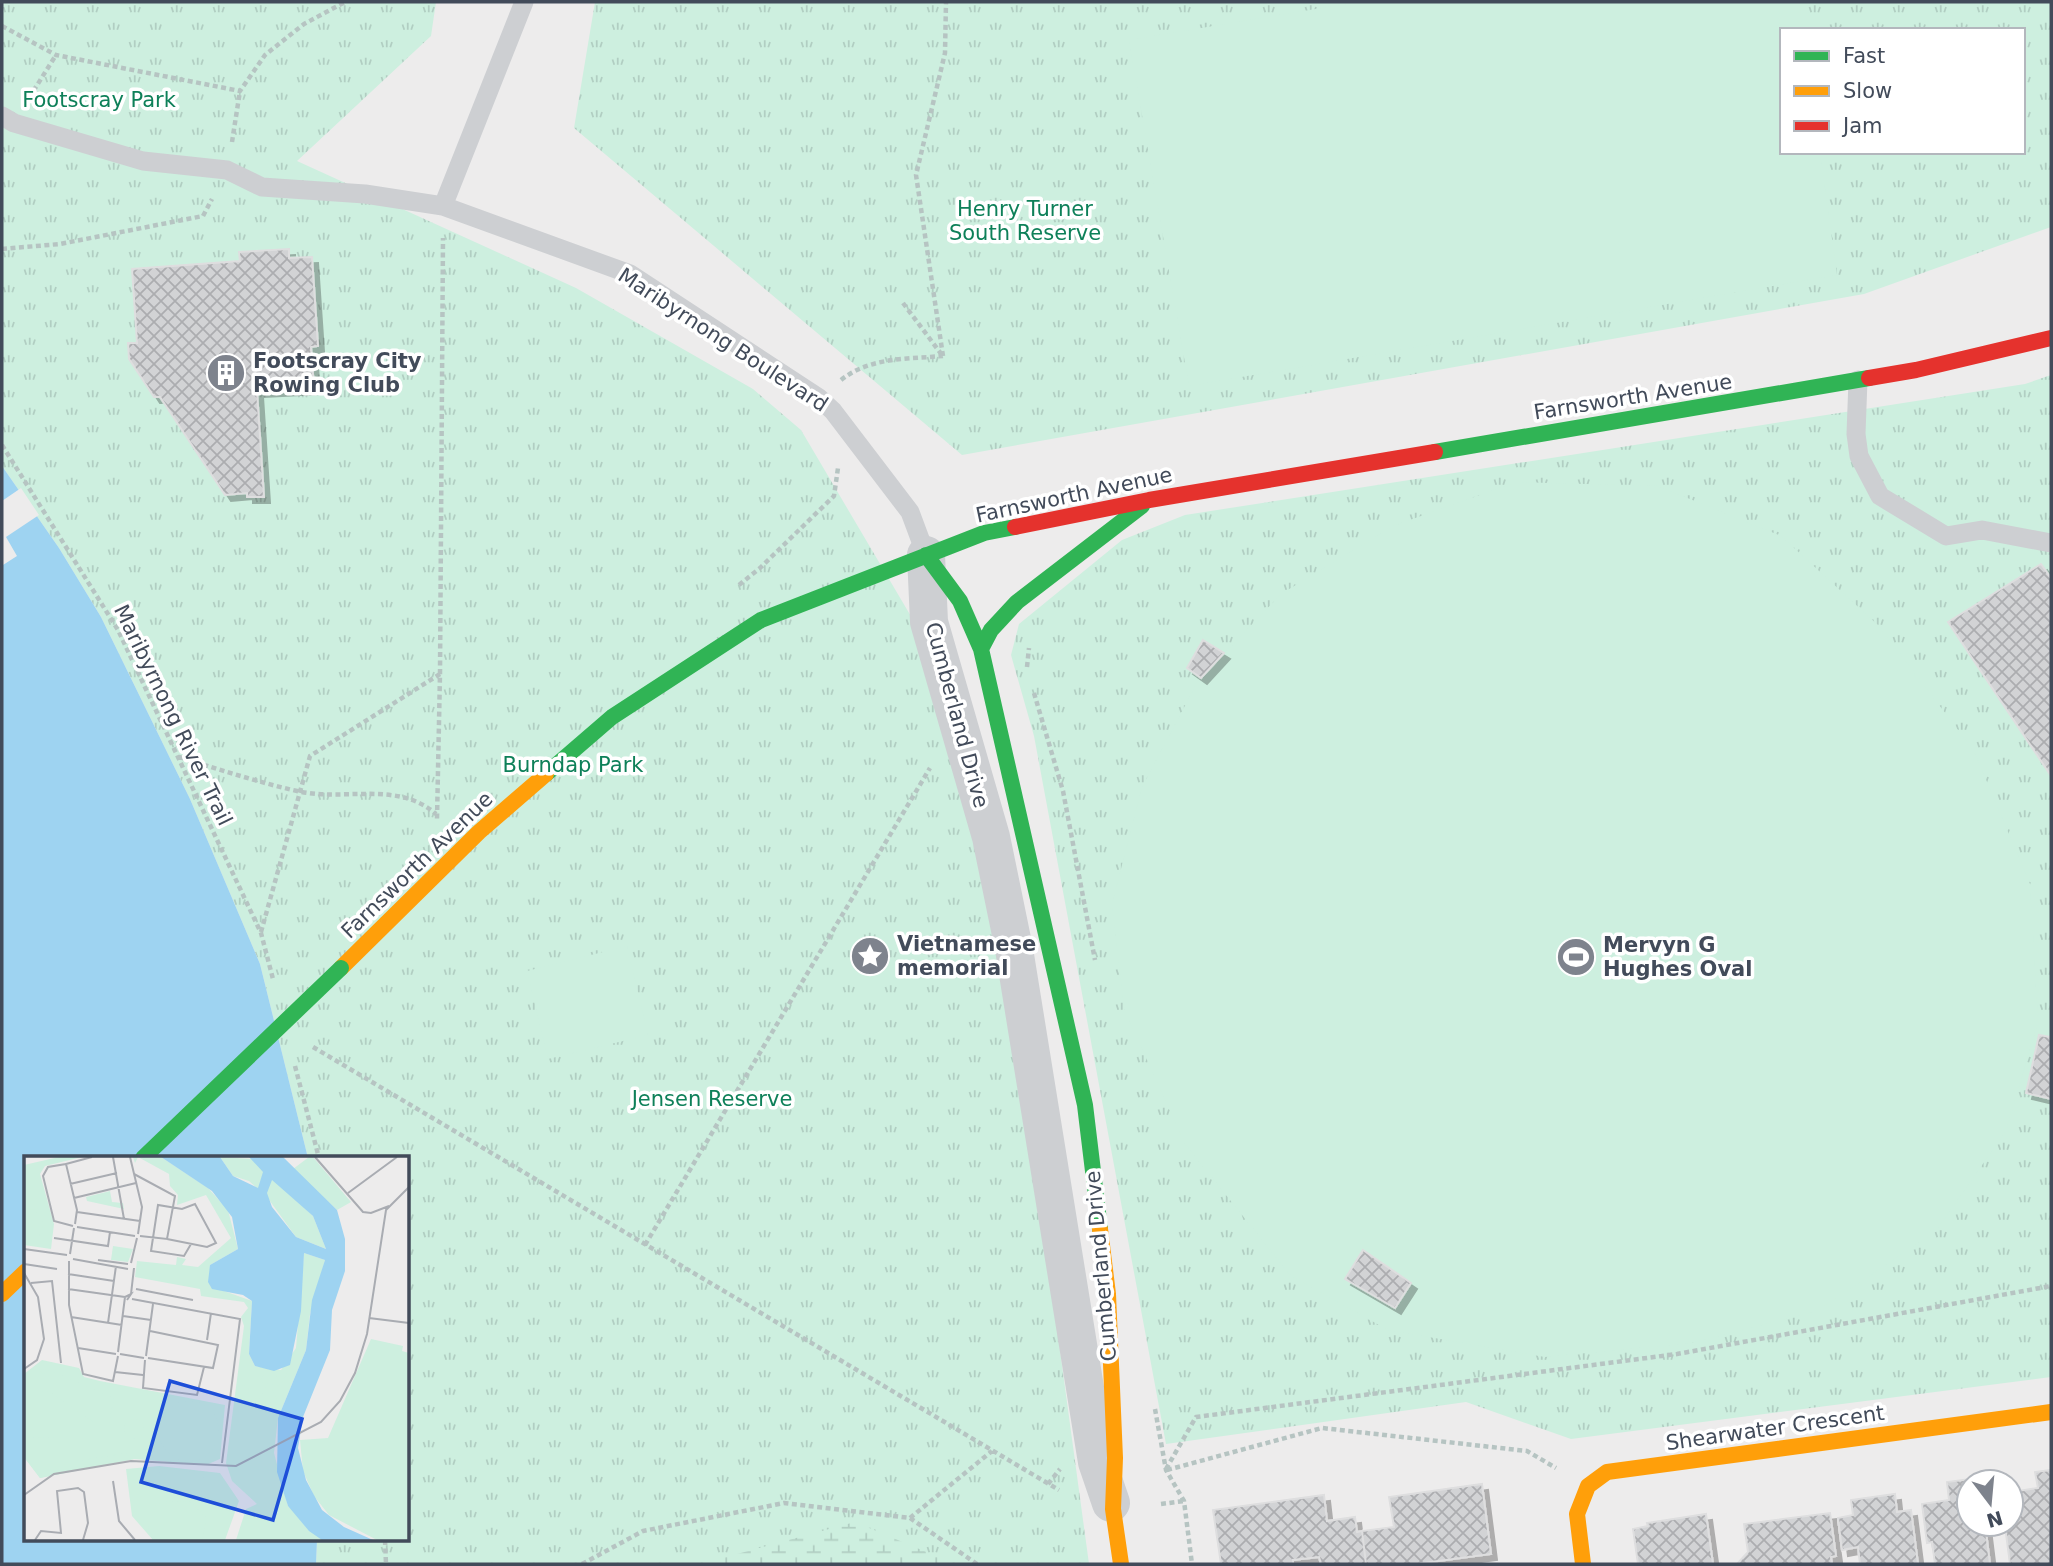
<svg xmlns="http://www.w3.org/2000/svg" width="2053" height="1566" font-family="'DejaVu Sans',sans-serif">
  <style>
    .grass { fill: url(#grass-tufts); fill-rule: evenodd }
    .wetland { fill: url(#wetland-marsh) }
    .garden { fill: #cdefdf }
    .water { fill: #9ed3f1 }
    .pier { fill: #edecec }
    .building { fill: url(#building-cross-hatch); stroke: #dededf; stroke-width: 2; filter: url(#shadow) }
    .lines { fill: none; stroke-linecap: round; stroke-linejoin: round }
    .path { stroke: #b6c4c2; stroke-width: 4.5; stroke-dasharray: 5 3.5; stroke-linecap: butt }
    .lane { stroke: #cdcfd2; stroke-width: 19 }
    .street { stroke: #cdcfd2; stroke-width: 38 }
    .fast { stroke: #30b455; stroke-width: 16 }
    .slow { stroke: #ff9f0a; stroke-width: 16 }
    .jam { stroke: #e5322d; stroke-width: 16 }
    .fast-bridge { stroke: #30b455; stroke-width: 16 }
    .labels { text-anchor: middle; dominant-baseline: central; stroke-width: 7; stroke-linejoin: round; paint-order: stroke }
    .park-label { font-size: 21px; fill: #0e8059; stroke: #fff }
    .street-label { font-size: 21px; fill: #424b5a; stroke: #fff }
    .poi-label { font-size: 21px; font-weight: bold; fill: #424b5a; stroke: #fff; text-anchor: start }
    .inset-road { fill: none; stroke: #a9acb2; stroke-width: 2 }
    .view { fill: #1d4ed8; fill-opacity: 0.15; stroke: #1d4ed8; stroke-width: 3.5 }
    .inset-edge { fill: none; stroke: #424b5a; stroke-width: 3.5 }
  </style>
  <defs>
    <pattern id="grass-tufts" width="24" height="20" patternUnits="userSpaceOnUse" patternTransform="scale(1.75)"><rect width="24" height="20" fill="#cdefdf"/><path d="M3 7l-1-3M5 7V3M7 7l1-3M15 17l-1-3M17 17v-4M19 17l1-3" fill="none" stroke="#b1cec2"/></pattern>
    <pattern id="wetland-marsh" width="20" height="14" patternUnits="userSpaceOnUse" patternTransform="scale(1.75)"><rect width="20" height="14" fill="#cdefdf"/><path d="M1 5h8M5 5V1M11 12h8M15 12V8" fill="none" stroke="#b1cec2"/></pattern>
    <pattern id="building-cross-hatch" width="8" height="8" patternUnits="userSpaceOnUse" patternTransform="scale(1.75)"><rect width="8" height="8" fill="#d2d3d5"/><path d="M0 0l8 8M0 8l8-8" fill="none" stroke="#acadb0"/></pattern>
    <filter id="shadow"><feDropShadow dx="6" dy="6" stdDeviation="0" flood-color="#0004"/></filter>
  </defs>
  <rect width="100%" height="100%" fill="#edecec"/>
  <path class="grass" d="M2 2H436L431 36 297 161 576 288 753 389 801 430 912 618 1006 953 1089 1564H316L317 1540H408V1158H308L260 964 190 799 101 617 59 548 2 466Z
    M595 2H2051V227L1864 294 962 455 574 128ZM1782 30H2023V152H1782Z
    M2051 375V1377L1571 1439 1466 1402 1166 1444 1034 736 1011 655 1019 624 1122 540 1185 515 2025 384Z"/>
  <path class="wetland" d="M855 1522 955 1564H700Z"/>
  <path class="garden" d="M1358 2H1799L1803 30H1782V152H1820L1837 275 1189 386 1129 40Z
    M1516 482 1658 486 1781 536 1879 626 1974 751 2030 884 2038 1022 2006 1131 1935 1232 1817 1311 1691 1343 1545 1357 1388 1330 1291 1276 1185 1144 1124 1009 1112 904 1142 787 1198 681 1281 594 1393 526Z
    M627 946 648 1035 548 1059 527 971Z"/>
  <path class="water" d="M2 466 59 548 101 617 190 799 260 964 308 1158H26V1540H317L316 1564H2Z"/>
  <path class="pier" d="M21 488 39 515 6 537 17 556 3 565 2 501Z"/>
  <path class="building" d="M289 249V258L312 257 318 346 311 347 314 388 257 391 264 497H247V493L225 495 160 397H154L129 359 128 343H137L132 269 240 261 239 252Z
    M2041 564 2051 578V776L1948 622Z
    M1203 640 1224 653 1201 678 1187 668Z
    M2039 1035 2051 1037V1099L2026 1093Z
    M1363 1250 1411 1283 1395 1308 1345 1279Z
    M2051 1470V1564H2010L2005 1526 2000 1527V1524H2011V1492L2038 1488 2035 1472Z
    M1979 1478V1482H1969V1524H1985L1990 1564H1935L1932 1542 1927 1543 1922 1504 1949 1500 1947 1482Z
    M1482 1484 1491 1554 1416 1564H1366L1362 1531 1394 1527 1389 1497Z
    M1895 1494 1897 1512 1911 1510 1918 1564H1860L1858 1547 1842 1550 1838 1518 1853 1515 1851 1500Z
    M1324 1495 1327 1521 1355 1517 1357 1532 1362 1531 1366 1564H1321L1319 1557 1293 1560V1564H1221L1213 1510Z
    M1830 1513 1836 1556 1831 1557 1832 1564H1737L1748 1552 1744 1524Z
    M1706 1514 1713 1564H1638L1633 1529 1648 1526 1647 1523Z"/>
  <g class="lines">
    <path class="path" d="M2 26 56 55 240 91 265 55 304 24 345 2
      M29 98 56 55
      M232 142 240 91
      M2 249 60 244 203 216 212 199
      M903 303 942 355
      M943 356 916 175 945 53 946 2
      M841 380C870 357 907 359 943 356
      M2 445 118 630 261 933 273 979
      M739 585 760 568 834 496 838 468
      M1027 667 1029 648
      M440 674 443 238
      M1034 693 1063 791 1095 960
      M179 757C218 769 257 782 297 791 344 802 397 780 436 814
      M261 932 310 756 440 674 437 819
      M313 1047 1059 1490
      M295 1066 319 1158
      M645 1245 930 768
      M1155 1409 1166 1470 1184 1501 1192 1564
      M1166 1469 1196 1417 1677 1354 2051 1286
      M1167 1470 1322 1428 1527 1451 1556 1468
      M1048 1484 1060 1469
      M1161 1504 1184 1501
      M910 1518 992 1451
      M385 1540 386 1564
      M582 1564 643 1531 784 1503 910 1518 977 1564"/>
    <path class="lane" d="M2 116 14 123 143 161 227 170 262 187 365 194 443 206 630 274 819 398 833 411 910 512 926 555
      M443 206 524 2
      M1858 380 1856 434 1859 456 1880 496 1946 536 1982 530 2051 543"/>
    <path class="street" d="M926 555 929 622 991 837 1014 949 1097 1462 1111 1503"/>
    <path class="fast" d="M1435 452 1869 378
      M926 555 960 601 981 649 1085 1105 1100 1229
      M981 649 991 630 1017 602 1142 506
      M546 774 612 717 761 620 984 533 1015 527"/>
    <path class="slow" d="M341 968 479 832 546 774
      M1100 1229 1108 1294 1115 1458 1113 1509 1121 1564
      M2 1294 26 1271
      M1583 1564 1577 1514 1588 1486 1607 1472 2051 1412"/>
    <path class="jam" d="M1869 378 1916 370 2051 338
      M1015 527 1149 500 1435 452"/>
    <path class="fast-bridge" d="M143 1158 341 968"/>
  </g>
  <defs>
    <g id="building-disc" transform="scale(2.0125)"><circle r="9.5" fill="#7e838d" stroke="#fff"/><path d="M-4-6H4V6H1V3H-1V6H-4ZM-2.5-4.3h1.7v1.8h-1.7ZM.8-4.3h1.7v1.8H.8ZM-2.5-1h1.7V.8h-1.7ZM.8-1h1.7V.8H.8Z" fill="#fff"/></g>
    <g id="sight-disc" transform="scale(2.0125)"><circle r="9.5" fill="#7e838d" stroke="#fff"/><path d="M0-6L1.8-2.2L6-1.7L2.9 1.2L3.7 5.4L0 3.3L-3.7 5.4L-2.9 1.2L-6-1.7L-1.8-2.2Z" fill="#fff"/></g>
    <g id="stadium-disc" transform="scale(2.0125)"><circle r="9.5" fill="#7e838d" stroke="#fff"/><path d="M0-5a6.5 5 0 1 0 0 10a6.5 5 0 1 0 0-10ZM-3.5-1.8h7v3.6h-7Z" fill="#fff"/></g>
  </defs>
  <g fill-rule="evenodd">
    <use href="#building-disc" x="226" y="373"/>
    <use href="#sight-disc" x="870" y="956"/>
    <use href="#stadium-disc" x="1576" y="957"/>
  </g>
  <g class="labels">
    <g class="park-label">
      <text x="99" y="100">Footscray Park</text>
      <text x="1025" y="209">Henry Turner<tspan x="1025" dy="24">South Reserve</tspan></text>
      <text x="573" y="765">Burndap Park</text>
      <text x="712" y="1099">Jensen Reserve</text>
    </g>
    <g class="street-label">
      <text transform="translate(723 340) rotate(33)">Maribyrnong Boulevard</text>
      <text transform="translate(1633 397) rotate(-9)">Farnsworth Avenue</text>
      <text transform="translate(1074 495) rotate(-12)">Farnsworth Avenue</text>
      <text transform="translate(173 715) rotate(64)">Maribyrnong River Trail</text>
      <text transform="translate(957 715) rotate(75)">Cumberland Drive</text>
      <text transform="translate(417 865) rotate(-44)">Farnsworth Avenue</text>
      <text transform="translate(1101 1266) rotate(-95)">Cumberland Drive</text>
      <text transform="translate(1775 1428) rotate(-8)">Shearwater Crescent</text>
    </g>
    <g class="poi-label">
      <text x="253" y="361">Footscray City<tspan x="253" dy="24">Rowing Club</tspan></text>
      <text x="897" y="944">Vietnamese<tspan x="897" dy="24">memorial</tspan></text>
      <text x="1603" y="945">Mervyn G<tspan x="1603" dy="24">Hughes Oval</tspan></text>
    </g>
  </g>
  <g transform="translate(24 1156)">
    <rect width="385" height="385" fill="#edecec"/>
    <path d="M35 1H58L21 10 16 18 30 68 27 93 0 89V9ZM109 1H137L184 32 204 54 214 93 186 109V130L228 145 225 198 231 210 257 214 272 192 280 97 301 104 286 158 282 194 254 262 250 297 264 350 301 384H212L222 353 233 348 208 325 202 307 220 170 217 161 224 152 220 146 177 140 176 133 111 121 113 105 152 109 153 101 162 103 158 109 174 111 207 82 182 39 153 49 154 39 146 30 145 18 114 1 111 7ZM196 1 229 3 289 60 302 93 272 81 243 41 225 25 209 20ZM285 1H289L327 46 313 54 269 13ZM86 35 88 46 99 47 100 53 63 45 62 41ZM89 90 109 93 104 106 87 104ZM18 204 55 212 60 221 76 225 201 249 196 303 182 309 110 303 16 322 0 301V218ZM135 310 196 317 215 345 201 384H129L108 360 102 313Z" fill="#cdefdf"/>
    <path d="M0 52 11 54 20 68 11 90 0 88ZM2 281 34 282V290L53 305 103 297 110 303 16 322 0 301Z" fill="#cdefdf"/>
    <path d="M242 217 250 221 265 217 254 230 234 226ZM218 229 225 232 224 244 237 242 241 232 247 231 254 246 222 250 215 240Z" fill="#cdefdf"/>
    <path d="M347 183 379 190 378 195 385 197V384H353L305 359 290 340 279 315 276 284 304 282ZM13 211 19 218 26 214 90 242 85 267 77 271 24 235 7 238 0 233V219ZM135 275a30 30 0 1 1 60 0a30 30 0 1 1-60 0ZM100 273a10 10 0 1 1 20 0a10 10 0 1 1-20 0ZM136 312 180 317 177 340 133 335ZM165 345 183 362 178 384H129L123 368 130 351 137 346Z" fill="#cdefdf"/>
    <path d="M137 1H196L209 20 234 32 239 16 225 1H259L313 54 321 83V115L308 154 306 194 279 261 274 292 282 324 298 354 320 371 349 384H298L285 375 264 350 253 316 254 262 282 194 288 144 301 104 280 97 277 155 266 209 250 215 231 210 225 198 228 145 219 139 188 133 184 126 186 109 214 93 208 61 188 35ZM248 24 289 60 302 93 272 81 248 51 243 37Z" fill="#9ed3f1" fill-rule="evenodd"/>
    <path class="inset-road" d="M89 1 100 63M106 1 118 51 114 78M291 1 339 56 347 57 365 50M42 8 24 11 19 20 30 65 49 70M110 18 151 40 143 83 116 80M46 28 93 17M324 37 373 1M50 42 112 27M53 56 116 65M51 68 53 54 42 8 68 1M53 71 111 80M30 82 84 90 86 76M143 83 183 91 192 87 171 48 158 53 134 49 127 95 160 100 167 88M0 93 43 99M46 98 50 72M49 103 104 113M74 104 104 108M45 105V149L59 218 89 225 94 200M107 107 113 82M0 108 33 113M0 117 14 141 20 183 13 204 0 213M44 118 90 125M7 127 28 125 37 207M44 133 101 141M112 133 169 144M107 138 110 112M108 143 216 163 198 307M99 160 127 164M47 161 98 169M345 162 385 167M84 167 92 110M183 184 187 157M54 192 92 198M94 196 101 141 107 138 103 144M96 198 120 202M122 200 129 148M124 202 189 212 194 189 126 175M121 204 119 232 173 239 180 211M91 216 119 219M89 325 95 365 111 384M0 339 30 318 107 305 212 310 297 266 316 245 331 217 343 178 362 54 385 31M11 384 17 375 37 377 33 335 54 332 60 336 64 367 59 384"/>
    <path class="view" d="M146 225 278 263 249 364 117 326Z"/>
    <rect width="385" height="385" class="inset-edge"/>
  </g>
  <rect width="2053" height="1566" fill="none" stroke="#424b5a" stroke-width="7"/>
  <rect x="1780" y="28" width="245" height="126" fill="#ffffff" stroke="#b3b7bd" stroke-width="2"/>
  <rect x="1794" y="51" width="35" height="10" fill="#30b455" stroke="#b3b7bd" stroke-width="2"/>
  <text x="1843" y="63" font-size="21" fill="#424b5a">Fast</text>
  <rect x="1794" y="86" width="35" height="10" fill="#ff9f0a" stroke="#b3b7bd" stroke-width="2"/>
  <text x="1843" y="98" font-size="21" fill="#424b5a">Slow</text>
  <rect x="1794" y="121" width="35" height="10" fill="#e5322d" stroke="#b3b7bd" stroke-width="2"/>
  <text x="1843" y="133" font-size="21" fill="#424b5a">Jam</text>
  <g transform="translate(1990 1503) rotate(164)"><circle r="33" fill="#ffffff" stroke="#b3b7bd" stroke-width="2"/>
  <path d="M0-5L12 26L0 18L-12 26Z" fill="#7e838d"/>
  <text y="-10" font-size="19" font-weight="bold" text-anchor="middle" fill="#424b5a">N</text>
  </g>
</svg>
